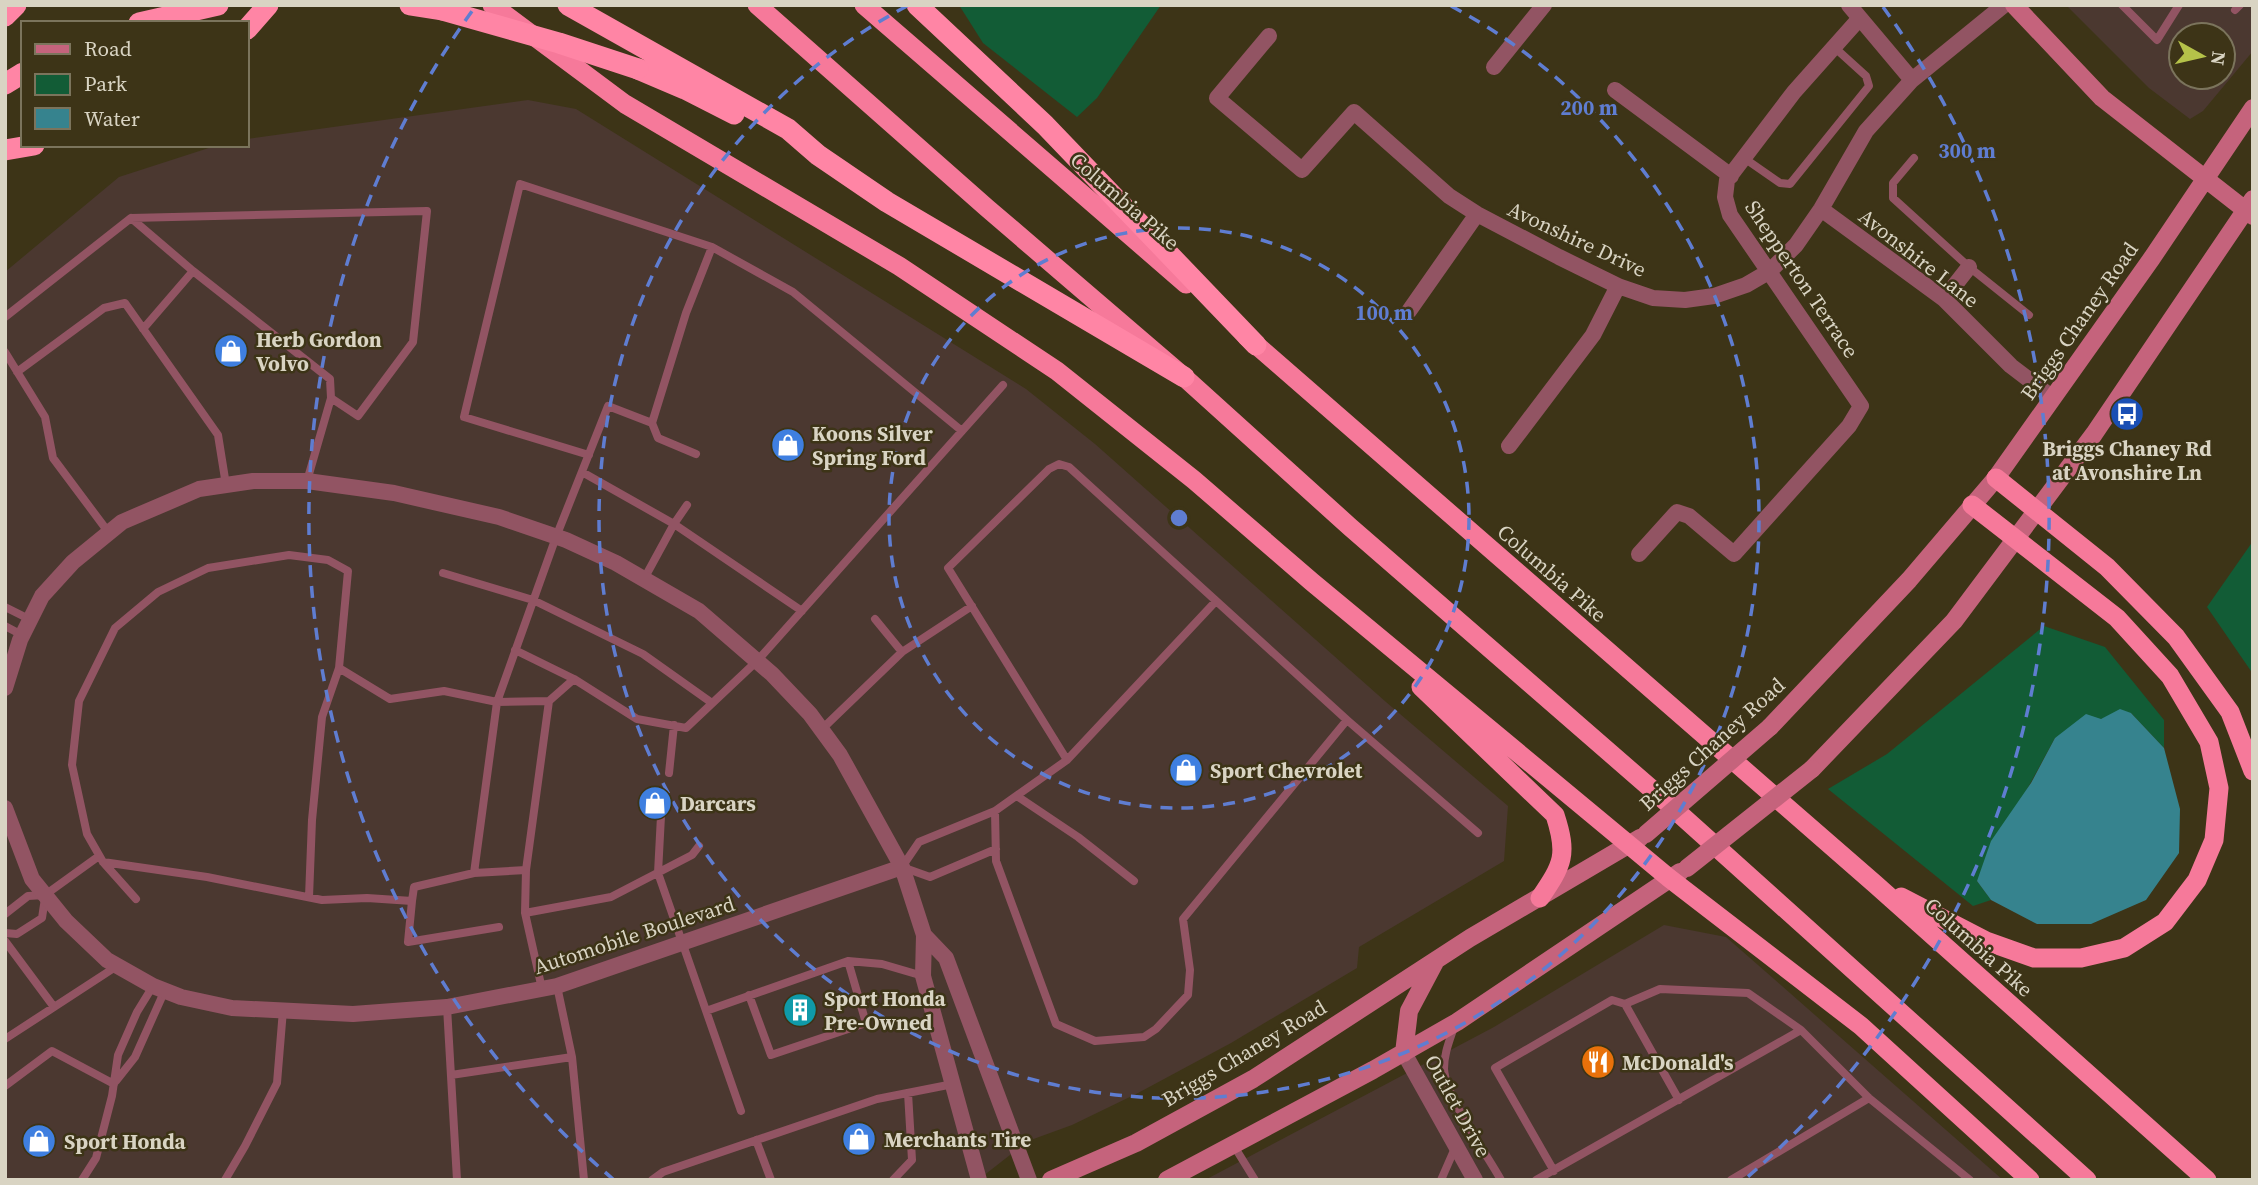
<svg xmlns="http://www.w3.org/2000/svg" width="2258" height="1185" font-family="'Source Serif 4',serif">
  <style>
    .commercial { fill: #4b3830; fill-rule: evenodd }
    .green { fill: #125c36 }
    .water { fill: #36838e }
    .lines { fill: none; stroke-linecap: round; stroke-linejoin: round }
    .service { stroke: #925463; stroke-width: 8 }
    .minor { stroke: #925463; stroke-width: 16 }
    .secondary { stroke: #c5637c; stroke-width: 18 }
    .trunk { stroke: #f6799a; stroke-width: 19 }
    .motorway { stroke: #ff85a5; stroke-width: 21 }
    .secondary-bridge { stroke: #c5637c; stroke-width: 18 }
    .motorway-bridge { stroke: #ff85a5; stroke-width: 21 }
    .ring { fill: none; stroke: #5f7dd1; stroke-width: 3.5; stroke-dasharray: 12 9 }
    .labels { text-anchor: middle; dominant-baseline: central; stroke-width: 5; stroke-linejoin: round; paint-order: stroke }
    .street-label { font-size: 21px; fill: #d9d4c3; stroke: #3d3417 }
    .poi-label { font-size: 21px; font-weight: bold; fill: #d9d4c3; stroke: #3d3417; text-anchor: start }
    .centre { fill: #5f7dd1; stroke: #3d3417; stroke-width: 3.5 }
    .ring-label { font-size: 21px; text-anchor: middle; font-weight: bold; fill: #5f7dd1; stroke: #3d3417; stroke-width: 5; stroke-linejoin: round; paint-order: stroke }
  </style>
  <rect width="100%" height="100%" fill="#3d3417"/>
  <path class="commercial" d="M2066 5H2253V51L2203 111 2190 119 2149 88ZM2181 35H2223V77H2181Z
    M528 100 576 109 1026 389 1095 444 1386 702 1508 806 1504 861 1359 947 1357 968 1231 1043 1138 1093 1072 1125 1028 1141 978 1180H5V272L119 177 218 145H247V139Z
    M1664 925 1726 937 2003 1180H1205L1494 1027Z"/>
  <path class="green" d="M959 5H1161L1097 98 1077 117 983 43Z
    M2253 541V674L2207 607Z
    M2044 626 2105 647 2164 720V748L2131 713 2101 719 2055 738 1977 881 1991 900 1973 906 1828 789 1887 754Z"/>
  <path class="water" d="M2120 709 2131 713 2164 748 2180 809 2179 853 2146 900 2091 924H2037L1991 900 1977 881 1991 841 2031 783 2055 738 2086 714 2101 719Z"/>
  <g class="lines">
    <path class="service" d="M2122 5 2157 40 2179 5
      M2235 10 2240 5
      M1744 158 1780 183 1790 184 1869 86 1866 76 1834 47
      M1914 158 1893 183V198L1969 267 2029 315
      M131 218 193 271 143 329
      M193 271 330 379 331 398
      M5 317 131 218 427 211 413 342 358 416 331 398 307 481
      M5 352 45 417 53 458 109 533
      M17 372 104 308 125 303 218 435 226 485
      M696 454 658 438 652 423 686 313 712 247
      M589 455 464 417 520 184 712 247 793 292 962 431
      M582 472 674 524 644 579
      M687 505 674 524 802 611
      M443 573 533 600 643 654 712 703
      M5 607 29 619
      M875 619 902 652
      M5 626 22 635
      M515 650 574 679 637 719 686 728 757 661 1003 385
      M339 668 390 699 444 691 497 702 549 701 526 870 474 873 414 887 412 901
      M549 701 574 679
      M821 730 902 652 972 606
      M1067 760 948 568 1049 469 1059 464 1069 467 1347 720
      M669 773 674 725
      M1017 796 1078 837 1134 881
      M995 811 996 861 1056 1024 1095 1041 1144 1037 1156 1029 1188 995 1190 970 1183 919 1347 720 1478 833
      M661 816 658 873 741 1111
      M996 849 930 877 902 867 919 842 995 811 1067 760 1216 601
      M103 862 207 877 322 900 367 898 412 901 408 942 499 927
      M526 870 525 913 542 989
      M474 873 497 702 556 537 608 406 652 423
      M136 899 103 862 87 834 72 765 79 701 115 628 158 592 208 568 289 555 328 560 348 571 339 668 322 717 312 820 309 897
      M525 913 611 897 692 855 699 846
      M5 914 28 896 45 895 99 856
      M5 933 17 934 42 918 45 898
      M5 941 54 1007
      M557 986 572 1057 584 1180
      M749 995 771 1055 866 1023 848 961
      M1625 1004 1660 989 1748 993 1801 1030
      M447 1007 457 1180
      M706 1011 848 961 882 964 923 976
      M1454 1027C1449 1042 1444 1054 1444 1069 1446 1098 1486 1153 1501 1180
      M5 1039 117 966
      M451 1075 572 1057
      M116 1081 135 1057 165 990
      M5 1086 52 1051 114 1084
      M756 1140 771 1180
      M1234 1146 1255 1180
      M1554 1171 1495 1068 1612 1000 1625 1004 1679 1100
      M82 1180 96 1158 112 1096 118 1055 137 1012 153 986
      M225 1180 245 1146 277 1083 283 1010
      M652 1180 663 1172 877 1099 953 1084
      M893 1180 912 1160 908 1093
      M1441 1180 1455 1148
      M1536 1180 1801 1030 1869 1098 1970 1180
      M1731 1180 1869 1098"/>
    <path class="minor" d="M1849 5 1912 80
      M1269 36 1217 98 1302 170 1354 112 1449 196 1477 214 1559 257 1618 286 1653 298 1685 300 1714 296 1746 285 1770 271 1796 245 1821 209 1866 131 1912 80 2004 5
      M1494 67 1544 5
      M1615 90 1731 176
      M1821 209 1944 299 2011 366 2053 398
      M1944 299 1969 267
      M1409 311 1477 214
      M1509 446 1593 335 1618 286
      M1639 554 1677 512 1689 516 1734 554 1849 426 1861 406 1730 215 1725 197 1727 180 1794 92 1859 19
      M5 688 20 640 42 596 73 562 122 522 199 489 253 481H307L394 493 499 517 566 540 616 563 699 611 772 674 810 714 840 755 902 867 557 986 447 1007 353 1014 232 1008 181 997 153 986 107 960 66 921 32 879 5 808
      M902 867 924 935 923 976 979 1180
      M924 935 946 958 1029 1180
      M1404 1053 1475 1180"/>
    <path class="secondary" d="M2014 5 2102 98 2253 216
      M1770 727 1909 580 1996 478 2152 258 2253 108
      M1812 769 1954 621 2094 434 2253 199
      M1404 1053 1409 1011 1435 962
      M1051 1180 1136 1143 1253 1079 1470 938 1640 838
      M1167 1180 1373 1070 1457 1022 1680 872"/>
    <path class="trunk" d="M492 5 625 104 899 266 1057 371 1194 480 1312 582 1669 878 1861 1026 2030 1180
      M757 5 987 208 1184 377 1350 527 1663 799 2087 1180
      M864 5 1186 284
      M1246 336 1875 884 2207 1180
      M1996 478 2107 567 2176 637 2230 712 2253 771
      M1421 687 1555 815C1568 855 1563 864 1540 898
      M1901 897 1986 941 2034 958H2081L2124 948 2165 922 2197 880 2214 840 2219 788 2209 742 2170 676 2117 618 1972 505"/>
    <path class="motorway" d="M410 5 442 10
      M568 5 788 129 818 155 887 202 1184 377
      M917 5 1045 125 1256 345
      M5 16 16 5
      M139 23 218 5
      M247 29 268 5
      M638 69 685 89 734 114
      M5 84 23 73
      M5 150 34 145"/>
    <path class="secondary-bridge" d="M1646 834 1770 727
      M1687 868 1812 769"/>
    <path class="motorway-bridge" d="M442 10 559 43 638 69"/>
  </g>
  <g class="ring">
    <circle cx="1179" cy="518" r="290"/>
    <path d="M1451 6A580 580 0 1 1 907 6"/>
    <path d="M614 1180A870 870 0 0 1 475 7M1883 7A870 870 0 0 1 1744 1180"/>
  </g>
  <defs>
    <g id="shop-disc" transform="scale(1.75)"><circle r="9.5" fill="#3f7fe0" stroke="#3d3417"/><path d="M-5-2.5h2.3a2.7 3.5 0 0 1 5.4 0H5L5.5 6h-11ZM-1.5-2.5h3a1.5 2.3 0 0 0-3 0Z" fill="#fff"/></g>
    <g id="bus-disc" transform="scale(1.75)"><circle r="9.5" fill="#1a4fb4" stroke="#3d3417"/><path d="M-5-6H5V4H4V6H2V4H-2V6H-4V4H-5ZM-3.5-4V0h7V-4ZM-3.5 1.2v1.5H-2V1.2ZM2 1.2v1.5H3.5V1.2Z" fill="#fff"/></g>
    <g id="building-disc" transform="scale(1.75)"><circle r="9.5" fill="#0f9aa8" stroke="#3d3417"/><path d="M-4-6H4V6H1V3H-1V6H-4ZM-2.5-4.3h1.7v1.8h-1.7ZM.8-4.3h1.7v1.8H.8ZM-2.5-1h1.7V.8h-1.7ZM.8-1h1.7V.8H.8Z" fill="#fff"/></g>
    <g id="restaurant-disc" transform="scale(1.75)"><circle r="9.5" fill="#e8710a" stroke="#3d3417"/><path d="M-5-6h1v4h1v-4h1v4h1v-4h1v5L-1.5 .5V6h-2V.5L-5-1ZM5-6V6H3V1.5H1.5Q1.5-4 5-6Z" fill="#fff"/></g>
  </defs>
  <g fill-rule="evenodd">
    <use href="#shop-disc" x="231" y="351"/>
    <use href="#bus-disc" x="2127" y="414"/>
    <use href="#shop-disc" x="788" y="445"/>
    <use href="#shop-disc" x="1186" y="770"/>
    <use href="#shop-disc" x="655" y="803"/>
    <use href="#building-disc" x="800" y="1010"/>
    <use href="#restaurant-disc" x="1598" y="1062"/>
    <use href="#shop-disc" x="859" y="1139"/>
    <use href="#shop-disc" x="39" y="1141"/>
  </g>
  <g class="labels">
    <g class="street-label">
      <text transform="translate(1125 201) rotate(41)">Columbia Pike</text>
      <text transform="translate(1577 239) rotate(25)">Avonshire Drive</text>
      <text transform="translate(1919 258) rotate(38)">Avonshire Lane</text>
      <text transform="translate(1802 279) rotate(56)">Shepperton Terrace</text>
      <text transform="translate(2079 321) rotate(-55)">Briggs Chaney Road</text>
      <text transform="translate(1552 573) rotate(41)">Columbia Pike</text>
      <text transform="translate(1712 744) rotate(-42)">Briggs Chaney Road</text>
      <text transform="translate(634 935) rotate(-18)">Automobile Boulevard</text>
      <text transform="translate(1979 947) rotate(42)">Columbia Pike</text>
      <text transform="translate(1244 1053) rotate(-31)">Briggs Chaney Road</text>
      <text transform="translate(1458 1106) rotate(61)">Outlet Drive</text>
    </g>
    <g class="poi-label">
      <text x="256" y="339">Herb Gordon<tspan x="256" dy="24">Volvo</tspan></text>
      <text x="812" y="433">Koons Silver<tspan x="812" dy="24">Spring Ford</tspan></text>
      <text x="2127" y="448" text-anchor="middle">Briggs Chaney Rd<tspan x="2127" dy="24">at Avonshire Ln</tspan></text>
      <text x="1210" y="770">Sport Chevrolet</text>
      <text x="680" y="803">Darcars</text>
      <text x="824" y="998">Sport Honda<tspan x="824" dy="24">Pre-Owned</tspan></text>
      <text x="1622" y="1062">McDonald's</text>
      <text x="884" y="1139">Merchants Tire</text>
      <text x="64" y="1141">Sport Honda</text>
    </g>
  </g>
  <circle cx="1179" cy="518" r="10" class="centre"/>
  <g class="ring-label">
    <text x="1589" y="115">200 m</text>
    <text x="1967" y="158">300 m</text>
    <text x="1384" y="320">100 m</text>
  </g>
  <rect width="2258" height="1185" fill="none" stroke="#d9d4c3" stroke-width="14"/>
  <rect x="21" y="21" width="228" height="126" fill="#3d3417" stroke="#7b745c" stroke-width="2"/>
  <rect x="35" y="44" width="35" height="10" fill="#c5637c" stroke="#7b745c" stroke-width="2"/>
  <text x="84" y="56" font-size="21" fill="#d9d4c3">Road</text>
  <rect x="35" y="74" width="35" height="21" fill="#125c36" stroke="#7b745c" stroke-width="2"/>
  <text x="84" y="91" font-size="21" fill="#d9d4c3">Park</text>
  <rect x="35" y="108" width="35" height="21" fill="#36838e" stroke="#7b745c" stroke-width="2"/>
  <text x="84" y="126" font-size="21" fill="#d9d4c3">Water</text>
  <g transform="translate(2202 56) rotate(98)"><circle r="33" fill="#3d3417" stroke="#7b745c" stroke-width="2"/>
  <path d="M0-5L12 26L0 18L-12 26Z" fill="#b5c249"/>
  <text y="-10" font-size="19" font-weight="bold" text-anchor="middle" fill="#d9d4c3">N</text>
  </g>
</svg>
